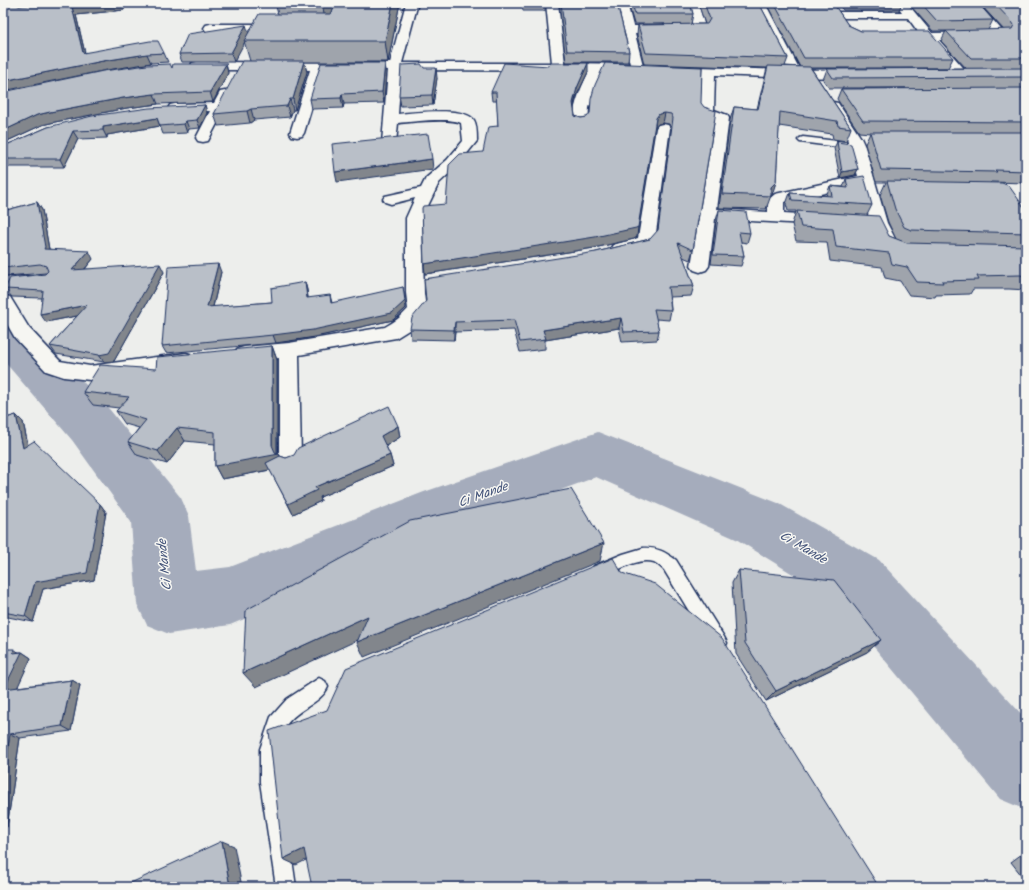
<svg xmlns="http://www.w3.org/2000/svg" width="1029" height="890" font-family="Kalam,sans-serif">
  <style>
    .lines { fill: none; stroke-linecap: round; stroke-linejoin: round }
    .river { fill: #a5acbc; fill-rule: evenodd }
    .lane-casing { stroke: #1b2f5e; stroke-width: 3 }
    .street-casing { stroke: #1b2f5e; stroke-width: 3 }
    .lane { fill: #f6f6f2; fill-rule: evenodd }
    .street { fill: #f6f6f2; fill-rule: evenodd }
    .wall { fill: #9fa4ac; stroke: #1b2f5e }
    .shaded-wall { fill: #82868c; stroke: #1b2f5e }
    .building { fill: #b9bfc8; stroke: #1b2f5e }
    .labels { text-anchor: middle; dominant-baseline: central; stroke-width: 3; stroke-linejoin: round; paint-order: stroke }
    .water-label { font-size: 13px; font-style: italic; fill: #44547a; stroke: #f6f6f2 }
  </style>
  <rect width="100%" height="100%" fill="#edeeec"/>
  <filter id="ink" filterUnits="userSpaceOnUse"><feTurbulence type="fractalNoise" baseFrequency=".025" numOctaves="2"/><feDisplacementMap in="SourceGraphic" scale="8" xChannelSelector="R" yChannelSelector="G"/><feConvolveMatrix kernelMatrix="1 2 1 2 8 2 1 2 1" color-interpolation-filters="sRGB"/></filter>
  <g filter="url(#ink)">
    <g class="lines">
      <path class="river" d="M3 312 20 316 110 410 181 498 189 516 196 571 230 567 424 492 598 432 778 503 879 560 1026 719V810L1000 799 835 600 736 539 596 477 464 526 230 625 169 634 147 625 137 604 131 522 72 440 3 360Z"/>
      <g class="lane-casing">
        <path id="lane" d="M803 137 854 143 859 146 854 149 800 142 798 140 800 138Z
          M27 276 31 277 33 280 31 283 3 286V278Z
          M643 548C656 547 665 552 676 560L724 637 727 643 724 649 718 651 712 649 664 570C661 567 658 564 654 562 637 557 616 572 600 578L594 576 592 571 594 566 623 554Z
          M319 678 325 681 328 687C321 704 293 710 284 729 272 756 282 795 286 823 290 844 293 866 296 887H276L260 782V749L271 717 287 699Z"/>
      </g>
      <g class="street-casing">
        <path id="street" d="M406 3H418L402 63H552L546 3H558L565 63 630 64 615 3H627L633 26H693L686 3H698L706 30 704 33 700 34H635L644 69 643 72 638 73 602 71 593 94 589 108 588 122 586 125 581 126 576 125C568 114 584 82 589 71L401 70 398 114C414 113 464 106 474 120 477 125 477 135 477 141L457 166 439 183 422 218 424 293 426 310 412 328 396 338 299 355 301 458 298 464 290 467 282 464 279 458V358L244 361 237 359 234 354 237 349 244 347 289 343 385 327C394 322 401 317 408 309L406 293V218L415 198 391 204 385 202 383 199 385 196 421 188 426 178 447 160 463 141 461 123C449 117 412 122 398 123L396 143 394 146 389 147 384 146 382 143 388 70H323L304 133 302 136 297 137 292 136 290 133 310 70H197L192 69 191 66 192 63 197 62 390 63Z
          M753 3H765L800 70 855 69 860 70 862 73 860 76 855 77 796 78 715 75 714 110 727 115 729 118 717 209 768 212V200L775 194 858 176 847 138 826 106 828 103 833 102 838 103 861 138 865 147 887 223 898 244 895 248 889 249 883 248C870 229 866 206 861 185L784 202V213L830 216 832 220 830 224 824 225 715 219 709 266 706 270 700 272 694 270 691 266 715 120 702 115 700 112 702 75 671 74 666 73 665 70 666 67 671 66 787 70Z
          M895 3H907L932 33 991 32 966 3H978L1007 36 1005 39 1001 40H939L968 73 966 76H956L925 40H901L899 37 901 34 919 33 908 18H837L833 17 831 15 833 13 837 12H902Z
          M210 24H259L263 25 265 28 263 31 259 32 206 31 204 28 206 25Z
          M225 91 230 92 232 95 208 141 203 142 198 141 196 138 210 111 175 112 170 111 168 108 170 105 175 104 214 103 220 92Z
          M663 124 668 125 670 128 655 240C647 251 625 256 613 253L610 249 613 245 638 238 656 128 658 125Z
          M3 295 10 297 29 328 60 361 90 366 186 353 193 355 196 360 193 365 186 367 90 380 64 377 46 371 15 338 3 317Z"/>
      </g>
      <use href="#lane" class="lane"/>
      <use href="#street" class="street"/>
    </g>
    <path class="wall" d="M3 3H25L24 6 28 5 29 3H124V10L76 15 85 53H164L168 62 151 63 107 70Z
      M275 3H400L388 62H304L307 72 295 110H293L290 117 254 120 250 123 218 126 214 114 250 61 244 41 234 62H182L179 54 248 33 278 14Z
      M521 3H546L545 11H523Z
      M559 3H617L629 52 628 62H566Z
      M628 3H690L693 14 691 24H705L698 3H759L788 58 785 66 800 67 766 3H833L848 25 861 31 953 58 948 68H811L851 128 846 141 833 139 832 134 779 126 776 182 766 209 719 208 730 120 734 107 757 109 767 68 644 64 637 35 638 25 665 24H634Z
      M837 3H902L899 10H843Z
      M908 3H978L993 20 988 30H1004L979 3H1026V183L991 182 990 183 1026 210V290L1009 289H973L970 294 936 295 935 297 909 295 900 281 885 278 882 267 830 261 827 242 796 241 792 224 796 211H788L786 204 790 193 826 196 830 186 843 187 846 179 872 205 867 215 889 236 896 239 888 222 880 195 886 182H876L865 144 870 133 859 132 837 99 841 89 906 88H829L823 80 827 69 966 68 941 41 946 31H933Z
      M385 63 386 72 384 103 344 104 343 108 312 109 310 99Z
      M226 64 228 73 213 102 158 104 127 108 55 122 42 125 3 143V92L172 68Z
      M702 67 693 250 690 260 683 257 694 286 691 296 670 297 671 310 669 320 656 319 659 331 657 340 622 342 619 328 545 340V349L520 352 514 330 455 332 454 340 411 339 410 329 596 252 650 239 658 231 671 128 669 124 663 123 658 124 655 128 637 237 634 239 594 248 425 274 424 264 446 204 483 152 498 126 497 101H492L491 92 588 72 576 97 574 108 575 116 581 118 587 117Z
      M424 68 437 78 433 105 401 106 399 96Z
      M205 105 207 113 200 128 189 129 187 133 163 134 160 126 107 135V138L78 139 64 167H3V149L5 147 4 146 48 127Z
      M837 142 858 169 855 175 840 178 834 148Z
      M37 202 42 210 49 249 93 259 85 269 164 272 114 361 104 362 56 354 50 346 77 316 46 322 42 298 12 297 5 289 45 274 46 273 6 276 3 272V211Z
      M719 210 750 233 747 243 741 242 744 256 741 266 711 264 716 220Z
      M221 272 213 307 272 302 305 282 307 290 308 298 332 303 406 308 393 320 315 337 276 343 166 353 162 346Z
      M272 346 277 360V453L279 454 280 456 286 458 398 426 400 437 386 446 390 455 393 466 320 497 321 501 293 514 270 470 222 479 215 466V444L185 441 167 464 137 455 128 442 139 428 125 424 116 411 119 408 93 405 83 392 156 369Z
      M16 415 23 422 28 445 100 504 106 512 94 580 43 589 33 622 3 616V419Z
      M739 570 881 640 867 652 766 701 736 654 732 583Z
      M3 649 19 652H22L31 658 17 687 72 680 80 685 71 731 20 738 7 827 3 828Z
      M1026 851V881L1011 862Z"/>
    <path class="shaded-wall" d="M16 3H25L20 12 16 4Z
      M104 3H124V10L76 15 87 62 83 53 72 7Z
      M323 3H334L335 6 326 24 322 4Z
      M393 3H400L388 62 385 41Z
      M246 25 249 34 234 62 231 53Z
      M147 54 151 63 107 70 3 91V81L103 61Z
      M304 61 307 72 295 110 293 99Z
      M385 63 386 72 384 103 382 92Z
      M588 63V72L576 97 572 113 573 103 577 88Z
      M226 64 228 73 213 102 210 92Z
      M436 68 437 78 433 105 432 95Z
      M154 94 158 104 127 108 55 122 42 125 3 143V131L37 115 50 112 123 98Z
      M342 94 344 104 343 108 341 98Z
      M290 99 293 110 290 117 287 106Z
      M205 105 207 113 200 128 197 120Z
      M251 109 254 120 250 123 247 111Z
      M665 113 663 123 658 124 655 128 656 118 659 114Z
      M157 118 160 126 107 135V138L103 130V127Z
      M186 121 189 129 187 133 184 124Z
      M73 131 78 139 64 167 60 159Z
      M432 159 433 169 337 182 335 172Z
      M858 169 855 175 840 178 842 172Z
      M776 182 772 195 770 196 771 187Z
      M37 202 42 210 50 255 44 249Z
      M638 227 637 237 634 239 594 248 425 274 424 264Z
      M89 251 93 259 77 278 72 270Z
      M160 264 164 272 114 361 104 362 99 355Z
      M218 264 221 272 211 315 207 307Z
      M305 282 307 290 309 305 307 298Z
      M403 287 406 308 393 320 315 337 276 343 273 335Z
      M330 295 332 303H331Z
      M87 305 92 313 46 322 40 314Z
      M621 318 619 328 545 340 543 330Z
      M455 322V332L454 340V330Z
      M272 346 277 360V454H279L285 467 222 479 215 466 272 445Z
      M16 415 23 422 30 456 23 448Z
      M398 426 400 437 384 447 381 436Z
      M177 428 185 441 167 464 158 451Z
      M390 455 393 466 320 497 321 501 293 514 288 504 315 487Z
      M100 504 106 512 94 580 43 589 33 622 25 616 35 582Z
      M604 543 600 561 364 657 357 642Z
      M368 616 375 632 256 687 243 673Z
      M881 640 867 652 766 701 776 691Z
      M14 649 21 654 22 652 31 658 14 695 4 689Z
      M72 680 80 685 71 731 62 726Z
      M10 734 20 738 7 827 3 828V779Z
      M222 841 234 846 242 887H230Z
      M304 849 316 855 296 865 283 859Z"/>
    <path class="building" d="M3 3H16V4L19 6 28 5 29 3H104L72 7 83 53 150 41H158L164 53 147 54 103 61 3 81Z
      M275 3H323L322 4H275Z
      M337 3H393L385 41H244L259 14H331Z
      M561 3H617L629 52 567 51Z
      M632 3H690L693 14H635Z
      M704 3H759L788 58 646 53 638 25 707 24 710 19Z
      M774 3H833L848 25 861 31H929L953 58H804Z
      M921 3H978L993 20 937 21Z
      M994 3H1026V58H971L946 31 1012 29 1014 25 1012 22Z
      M246 25 231 53 179 54 188 34Z
      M242 61H304L293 99H290L287 106 251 109 247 111 214 114Z
      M321 63H385L382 92 342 94 341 98 310 99Z
      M504 63 549 66 550 63H588L577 88 573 103 575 116 581 118 587 117 590 113 591 99 595 85 605 63 702 67 701 103 704 107 716 111 693 250 678 243 694 286 668 287 671 310 654 309 659 331 624 332 621 318 543 330 546 339 520 342 514 320 455 322 454 330 410 329 412 318 426 301 424 279 596 252 650 239 658 230 673 118 671 114 665 113 659 114 656 118 638 227 636 228 595 237 424 264 422 208 423 206 446 204 449 165 460 154 483 152 488 127 498 126 496 92H491Z
      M170 64 172 68 173 64H226L210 92 154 94 123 98 50 112 37 115 3 131V92L103 71 147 65Z
      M421 64 424 68H436L432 95 399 96 401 65Z
      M768 66 810 67 851 128 838 126 837 121 780 112 776 182 771 187V196L722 194 734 107 758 109Z
      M1026 68V77L833 78 827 69Z
      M1026 88V122L863 121 841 89Z
      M205 105 197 120 186 121 184 124 160 126 157 118 103 127V130L73 131 60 159H3V149L6 146H4L48 127 92 116 149 108Z
      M870 132H1026V171L995 170 997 172 881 170Z
      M428 134 432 159 335 172 332 144Z
      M837 142 851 144 858 169 842 172Z
      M864 176 872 205 792 200 790 193 832 196 830 186 848 188 846 179Z
      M887 181 1002 183 1009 186 1026 210V233L911 230 904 227 895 209Z
      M37 202 45 247 44 249 89 251 72 270 160 264 109 353 99 355 50 346 87 305 40 314 43 291 5 289 10 278 45 274 48 271 46 266 40 264 3 268V211Z
      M719 210 746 212 750 233 739 232 744 256 713 255Z
      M797 211 879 216 889 236 907 243 1026 246V276L1020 275 977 276 979 280 942 281 943 283 917 282 907 267 892 264 889 253 836 247 833 229 801 227Z
      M218 264 207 307 272 302 271 288 305 282 307 298 330 295 331 303 403 287 405 301 392 313 313 330 273 335 162 346 168 267Z
      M272 346V445L275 452 279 454 215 466V432L177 428 158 451 128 442 146 420 116 411 129 397 83 392 100 365 156 369 157 357Z
      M389 406 398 426 381 436 390 455 315 487 317 490 288 504 266 463 280 456 286 458 294 455 298 448Z
      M16 415 23 448 34 441 100 504 87 573 35 582 25 616 3 612V419Z
      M571 489 604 543 357 642 368 616 243 673 246 610 410 521Z
      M613 558 622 573 655 584 722 638 879 887H312L304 849 283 859 269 731 327 710 346 668Z
      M739 570 834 580 881 640 776 691 745 643Z
      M3 649H14L13 653 22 652 4 689 72 680 62 726 10 734 3 779Z
      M222 841 230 887H122Z"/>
  </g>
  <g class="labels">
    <g class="water-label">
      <text transform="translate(483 495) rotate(-20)">Ci Mande</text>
      <text transform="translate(803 548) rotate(30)">Ci Mande</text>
      <text transform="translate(165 565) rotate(-96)">Ci Mande</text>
    </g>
  </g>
  <rect width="1029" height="890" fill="none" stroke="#f6f6f2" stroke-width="16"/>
  <rect x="8" y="8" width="1013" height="874" fill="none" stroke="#1b2f5e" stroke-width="1.5" filter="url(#ink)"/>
</svg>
